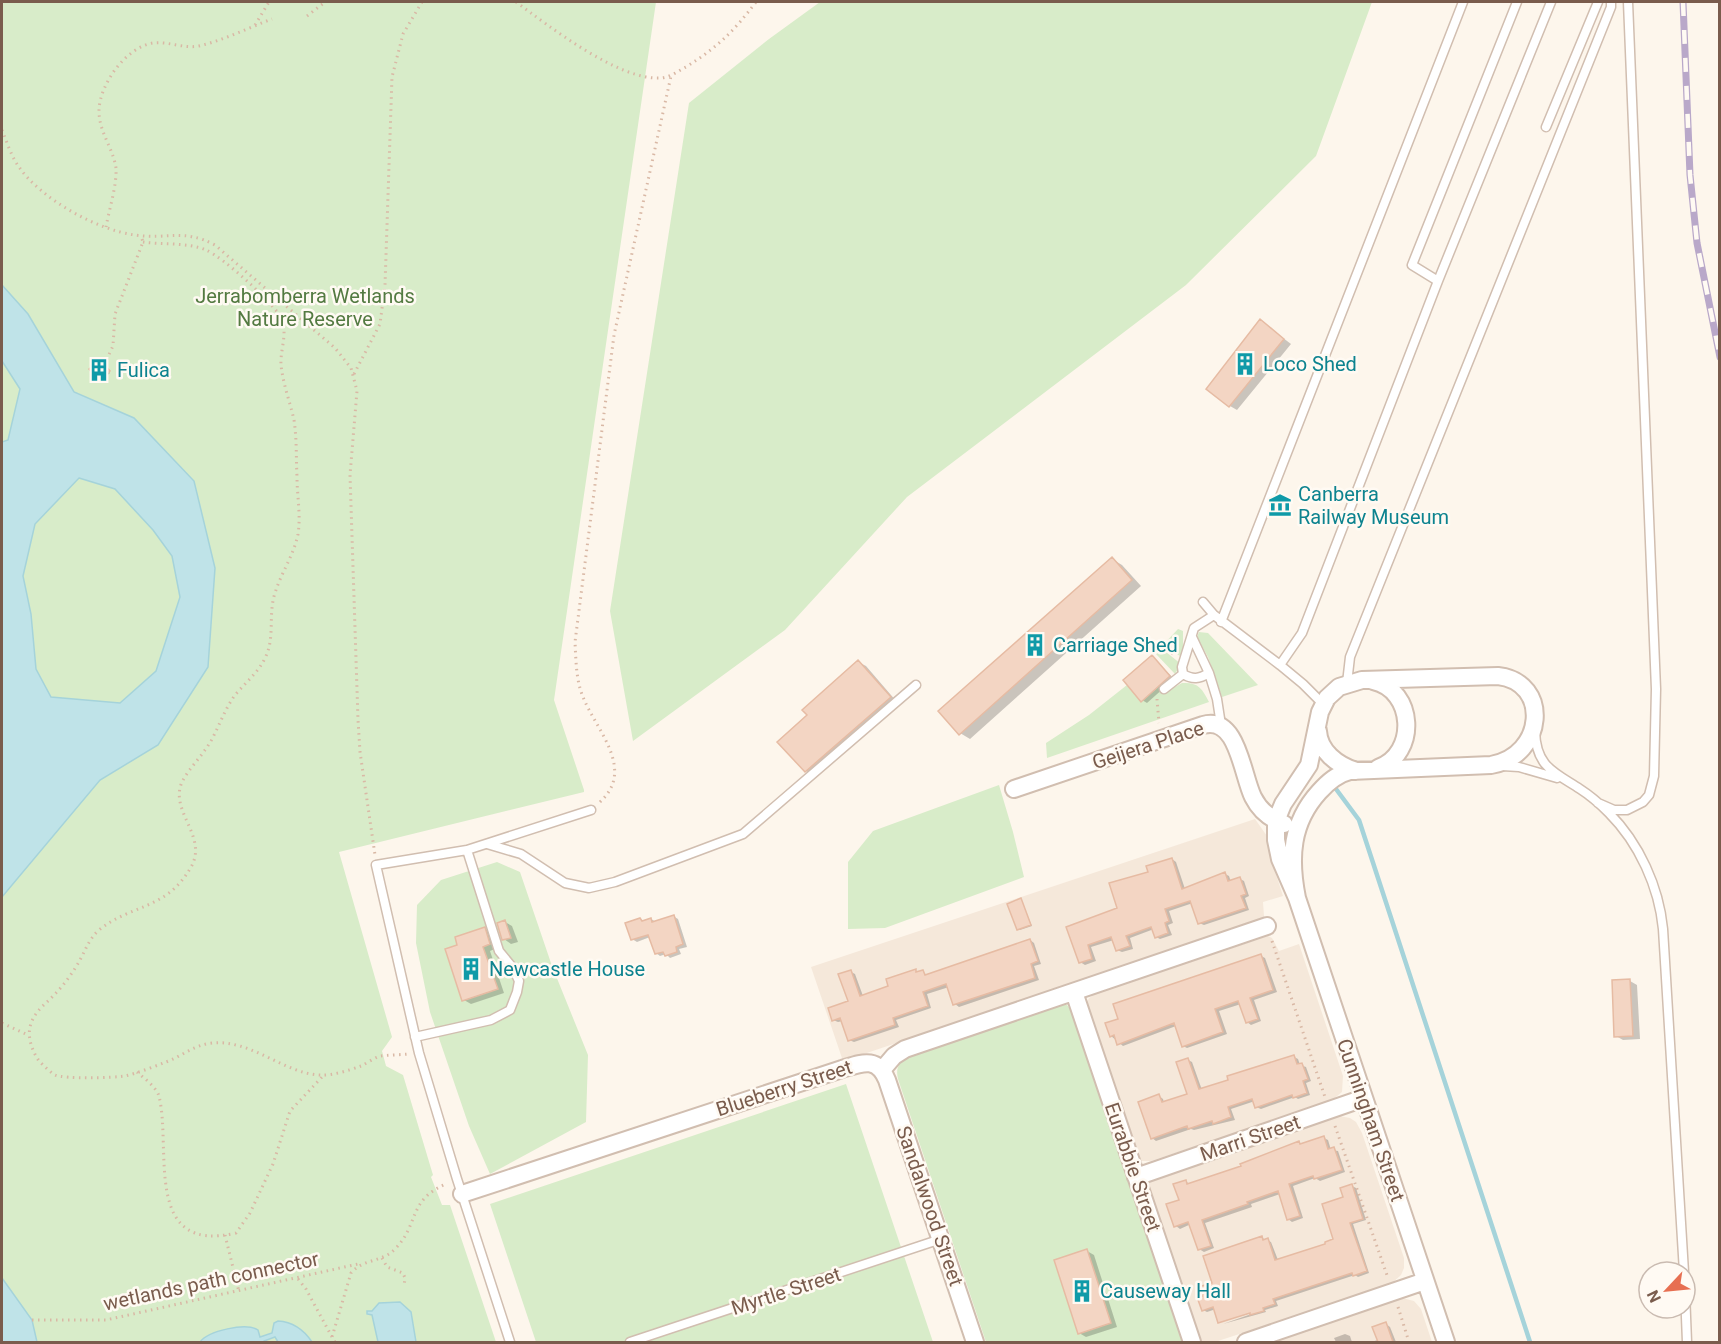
<svg xmlns="http://www.w3.org/2000/svg" width="1721" height="1344" font-family="Roboto,sans-serif">
  <style>
    .residential { fill: #f5e8da }
    .green { fill: #d8ecc9 }
    .water { fill: #bfe3e8; stroke: #a5d3da; stroke-width: 1.5; fill-rule: evenodd }
    .shadow { fill: #0003 }
    .lines { fill: none; stroke-linecap: round; stroke-linejoin: round }
    .stream { stroke: #a5d3da; stroke-width: 4.5 }
    .building { fill: #f3d5c3; stroke: #e6bba3; stroke-width: 1.5 }
    .lane-casing { stroke: #d1beb0; stroke-width: 11 }
    .street-casing { stroke: #d1beb0; stroke-width: 20 }
    .path { stroke: #d9b8a5; stroke-width: 3; stroke-dasharray: 1.5 4.5; stroke-linecap: butt }
    .lane { stroke: #fff; stroke-width: 8 }
    .street { stroke: #fff; stroke-width: 16 }
    .rail-casing { stroke: #b9a8c9; stroke-width: 7 }
    .rail { stroke: #fffaf3; stroke-width: 4.5; stroke-dasharray: 14; stroke-linecap: butt }
    .labels { text-anchor: middle; dominant-baseline: central; stroke-width: 5; stroke-linejoin: round; paint-order: stroke }
    .park-label { font-size: 20px; fill: #537a41; stroke: #fffaf3 }
    .culture-label { font-size: 20px; fill: #0d838f; stroke: #fffaf3; text-anchor: start }
    .street-label { font-size: 20px; fill: #7a5c4d; stroke: #fffaf3 }
  </style>
  <rect width="100%" height="100%" fill="#fdf6ec"/>
  <path class="residential" d="M1255 819 1267 836 1271 859 1283 896 1263 902 1264 916 1262 920 843 1061 811 967Z
    M1268 936 1272 938 1279 951 1299 944 1343 1076 1342 1092 1331 1101 1151 1161H1141L1136 1155 1086 1004 1089 998 1095 994Z
    M1339 1116 1350 1118 1356 1122 1362 1133 1404 1258V1268L1401 1275 1391 1284 1215 1342H1201L1147 1186 1149 1181Z
    M1402 1298 1414 1301 1421 1309 1432 1342H1266Z"/>
  <path class="green" d="M2 2H656L554 700 584 790V792L339 852 392 1037 382 1051 386 1066 403 1075 433 1175 431 1177 442 1205H450L496 1342H2Z
    M820 2H1372L1316 156 1186 285 907 497 785 630 633 741 610 611 689 103 769 39Z
    M1178 629 1183 631V649L1180 656 1163 645Z
    M1199 632 1208 633 1258 685 1222 697 1208 657 1197 637Z
    M1161 648 1181 664 1175 674 1156 654Z
    M1182 683C1198 682 1202 688 1209 702L1047 758 1046 743 1089 715 1127 685 1141 701 1161 685 1166 692Z
    M999 785 1013 832 1024 877 885 928 848 929V862L873 831Z
    M497 862 520 872 552 966 588 1055 586 1122 490 1174 469 1126 430 1012 416 943 417 905 441 880Z
    M1060 1005H1067L1073 1012 1183 1342H986L898 1079C895 1067 900 1061 909 1056Z
    M846 1084 933 1342H536L490 1204Z"/>
  <path class="water" d="M2 285 28 314 74 392 134 418 194 481 215 568 208 667 158 745 100 780 2 897V442L8 440 20 389 2 361ZM79 478 115 489 153 530 172 556 180 597 156 671 120 703 51 697 36 669 31 614 23 576 35 524Z
    M2 1278 32 1320 37 1342H2Z
    M400 1302 411 1312 416 1342H378L372 1315 367 1314V1311H372L379 1303Z
    M278 1321C294 1322 304 1330 312 1342H278L275 1337 264 1341V1342H200C208 1331 246 1322 258 1330L260 1337 272 1333 274 1323Z"/>
  <path class="shadow" d="M1261 321 1291 344 1237 410 1230 406Z
    M101 363 110 373 102 380 91 369Z
    M1112 559 1122 565 1141 586 970 739 960 733Z
    M1153 657 1174 679 1147 703 1142 700Z
    M858 662 866 666 897 702 813 775 806 771 809 715Z
    M1172 859 1176 862 1185 889 1225 874 1229 876 1231 882 1240 879 1244 881 1249 896 1245 898 1249 910 1204 925 1199 923 1193 903 1169 911 1173 923 1168 925 1172 935 1160 939 1156 937 1154 929 1130 938 1133 949 1122 952 1117 950 1114 940 1091 947 1096 961 1085 965 1080 962 1068 928 1119 909 1149 873Z
    M1021 900 1032 926 1020 930 1018 929Z
    M673 916 678 919 687 947 679 949 681 954 670 958 666 954 660 956 656 953 650 937 637 942 632 939 640 919 644 921 651 919 656 922Z
    M505 922 512 926 518 942 511 944 504 939Z
    M485 929 492 933 497 948 490 951 504 993 471 1004 464 1000 459 946Z
    M1030 940 1034 943 1041 964 1034 966 1039 980 959 1007 955 1004 949 987 927 994 931 1008 896 1020 899 1027 854 1042 849 1040 843 1021 838 1022 833 1020 850 1002 851 972 855 974 863 996 890 987 915 971 919 973 923 972 928 976Z
    M1261 956 1265 958 1277 992 1254 1000 1261 1021 1251 1025 1247 1022 1241 1004 1219 1011 1227 1034 1187 1048 1183 1046 1176 1026 1123 1046 1111 1036Z
    M1630 981 1637 985 1640 1039 1623 1040 1616 1036Z
    M1294 1057 1298 1059 1300 1065 1306 1067 1311 1081 1306 1083 1310 1095 1298 1099 1295 1097 1261 1109 1256 1107 1255 1101 1231 1109 1235 1120 1194 1130 1191 1129 1156 1141 1152 1138 1159 1096 1163 1099 1164 1103 1188 1095V1060L1192 1062 1202 1090Z
    M1324 1138 1328 1140 1331 1150 1338 1151 1345 1172 1320 1181 1315 1178 1293 1186 1303 1218 1292 1222 1288 1219 1280 1194 1251 1204 1252 1207 1205 1223 1214 1248 1204 1252 1199 1249 1191 1224 1180 1229 1176 1226 1186 1182 1191 1184 1243 1167 1299 1143 1302 1145Z
    M1352 1186 1356 1188 1366 1220 1353 1224 1369 1273 1358 1277 1355 1275 1276 1301 1278 1306 1265 1310 1266 1312 1223 1324 1257 1312 1216 1309 1207 1312 1203 1310V1297L1214 1284 1262 1238 1271 1242 1278 1260 1327 1245 1335 1240 1345 1198Z
    M1087 1251 1094 1255 1117 1327 1086 1337 1079 1333Z
    M1386 1324 1390 1327 1396 1342H1371L1378 1340Z
    M1345 1334 1350 1336 1352 1342H1336L1334 1338Z"/>
  <g class="lines">
    <path class="stream" d="M1336 789 1359 820 1530 1342"/>
  </g>
  <path class="building" d="M1260 319 1284 339 1229 407 1206 389Z
    M100 360 110 371 99 380 89 369Z
    M1112 557 1132 580 959 735 938 711Z
    M1152 655 1170 676 1141 702 1123 680Z
    M858 660 891 697 805 772 777 742 807 715 802 710Z
    M1172 858 1182 889 1225 872 1228 881 1240 877 1246 894 1241 896 1246 908 1198 924 1190 901 1165 909 1169 921 1165 923 1168 933 1155 938 1151 927 1126 936 1130 946 1116 951 1111 937 1088 945 1092 959 1079 963 1066 927 1117 908 1109 883 1148 872 1146 866Z
    M1021 898 1031 925 1017 930 1007 904Z
    M674 915 683 944 676 947 677 952 665 956 663 952 655 954 648 935 631 940 625 923 640 918 642 921 651 918 652 922Z
    M505 920 511 938 502 940 497 923Z
    M485 927 490 944 483 947 498 989 462 1001 445 949 457 945 455 937Z
    M1030 939 1038 961 1031 964 1035 978 953 1005 946 984 923 992 928 1006 893 1018 895 1025 848 1041 840 1018 832 1021 828 1008 848 1001 838 974 851 970 860 996 888 986 886 979 916 969V972L923 970 925 975Z
    M1261 954 1273 990 1250 998 1258 1019 1246 1023 1238 1001 1215 1009 1223 1032 1182 1047 1174 1023 1117 1045 1114 1035 1110 1037 1105 1023 1118 1019 1113 1004Z
    M1630 979 1633 1036 1614 1037 1612 980Z
    M1294 1055 1297 1064 1302 1063 1308 1079 1303 1081 1307 1093 1293 1098 1292 1095 1255 1108 1252 1099 1228 1107 1231 1117 1213 1124 1212 1121 1188 1129 1187 1126 1151 1139 1138 1102 1159 1094 1162 1102 1187 1094 1176 1062 1188 1058 1199 1089 1228 1080 1227 1076Z
    M1324 1136 1328 1149 1334 1147 1342 1170 1314 1179 1313 1176 1289 1184 1300 1216 1287 1220 1278 1191 1247 1202 1248 1204 1202 1220 1211 1246 1198 1250 1188 1222 1174 1227 1166 1204 1179 1200 1173 1184 1186 1180 1187 1184 1241 1166 1240 1164 1299 1141 1300 1144Z
    M1352 1184 1363 1219 1350 1223 1367 1271 1353 1276 1352 1273 1273 1299 1275 1304 1263 1308 1264 1311 1250 1315V1313L1218 1323 1213 1307 1202 1311 1197 1297 1202 1296 1198 1287 1212 1283 1203 1256 1262 1236 1263 1240 1268 1238 1275 1260 1325 1244V1242L1333 1239 1322 1204 1343 1197 1340 1188Z
    M1087 1249 1111 1323 1078 1334 1054 1260Z
    M1386 1322 1393 1342H1378L1372 1327Z"/>
  <g class="lines">
    <g class="lane-casing">
      <path id="lane" d="M1546 127 1598 2
        M1438 281 1412 265 1517 2
        M1203 602 1214 615
        M1221 622 1463 2
        M1280 665 1303 684 1323 704
        M1209 673 1217 699 1221 725
        M1183 674C1193 680 1199 679 1209 673L1192 637
        M1347 683 1350 657 1611 7V2
        M1164 689 1183 674 1182 667 1194 628 1214 615 1280 665 1302 633 1438 281 1551 2
        M1535 731C1536 767 1554 772 1580 789 1591 796 1600 804 1609 813 1639 843 1659 887 1663 929L1684 1272
        M1502 766 1519 767 1557 778
        M1598 803 1614 810H1627L1643 802 1649 795 1654 776 1656 689 1628 2
        M487 844 521 854 565 883 589 888 615 882 743 834 916 685
        M415 1037 491 1020 510 1010 517 992 519 981 513 968 499 951 467 850
        M1685 1292 1687 1342
        M510 1342 457 1179 419 1053 376 865 467 850 591 810
        M630 1342 941 1239"/>
    </g>
    <g class="street-casing">
      <path id="street" d="M1373 681C1415 690 1418 754 1378 768
        M1318 731C1319 751 1337 765 1356 771
        M1014 789 1203 725C1238 715 1242 775 1253 797 1260 811 1270 819 1284 824
        M1297 898C1289 858 1291 823 1319 792 1328 782 1337 774 1350 771L1491 765C1545 756 1551 682 1498 676L1362 680 1339 687 1327 698 1320 712 1309 765 1283 804 1276 821V840L1280 859 1297 898 1446 1342
        M1074 992 1192 1342
        M882 1070 894 1056 905 1049 1267 926
        M1136 1177 1364 1098
        M462 1194 842 1069C862 1063 877 1056 887 1080L975 1342
        M1246 1342 1425 1281"/>
    </g>
    <path class="path" d="M516 2C549 26 619 81 661 78 671 77 678 71 686 67 718 47 734 31 756 2
      M307 16 325 2
      M255 25 269 2
      M2 130C7 142 11 156 19 167 41 199 97 230 135 235 167 240 183 228 215 245L335 348 351 368 357 391 350 475 358 720 360 752 375 855
      M106 227C109 210 117 185 116 168 113 148 99 132 99 111 99 85 126 47 153 43 168 41 184 49 199 46 224 40 248 28 272 19
      M143 242C162 245 187 242 206 250 224 258 270 300 280 316 289 331 280 349 281 365 283 384 290 402 294 420 297 440 296 458 297 477 297 496 301 515 298 534 294 555 281 573 275 593 268 614 275 636 266 656 259 672 246 682 235 695 225 709 220 724 212 739 204 754 191 766 183 780 167 810 209 836 191 867 167 910 131 904 99 930 89 939 86 949 80 960 74 971 64 985 55 994 47 1003 37 1009 32 1021 26 1034 31 1049 39 1061 43 1065 50 1072 55 1075 64 1079 113 1078 125 1076 138 1073 153 1067 166 1062 182 1056 194 1045 212 1043 251 1039 285 1074 320 1075 332 1076 350 1070 361 1066 367 1063 374 1058 380 1056 388 1055 399 1055 408 1054
      M104 365 113 346 115 314 143 242 141 236
      M354 374 380 324 385 285 392 77 403 34 422 2
      M1162 646 1173 654
      M1157 699 1159 723
      M600 802C636 769 596 730 583 697 576 680 576 661 575 642L614 335 671 76
      M1272 941 1325 1097
      M2 1023 28 1035
      M137 1072C144 1078 156 1087 159 1096 172 1149 142 1255 236 1233L250 1213 273 1164 290 1111 323 1076
      M1335 1126 1388 1278
      M225 1235 239 1292
      M382 1258 387 1267 403 1273 405 1278 404 1287
      M298 1279 306 1289 332 1337
      M1398 1307 1409 1342
      M32 1320H106L358 1264
      M335 1342 332 1337 351 1273C364 1258 382 1263 396 1248 419 1224 408 1200 446 1184"/>
    <use href="#lane" class="lane"/>
    <use href="#street" class="street"/>
    <g class="rail-casing">
      <path id="rail" d="M1683 2 1690 175 1697 243 1720 357"/>
    </g>
    <use href="#rail" class="rail"/>
  </g>
  <defs>
    <g id="building-bare" transform="scale(1.8)"><path d="M-4-6H4V6H1V3H-1V6H-4ZM-2.5-4.3h1.7v1.8h-1.7ZM.8-4.3h1.7v1.8H.8ZM-2.5-1h1.7V.8h-1.7ZM.8-1h1.7V.8H.8Z" fill="#0f9aa8" stroke="#fffaf3" stroke-width="2.5" paint-order="stroke"/></g>
    <g id="museum-bare" transform="scale(1.8)"><path d="M0-6L6-3V-2H-6V-3ZM-5-1h2V3h-2ZM-1-1h2V3h-2ZM3-1h2V3H3ZM-6 4H6V6H-6Z" fill="#0f9aa8" stroke="#fffaf3" stroke-width="2.5" paint-order="stroke"/></g>
  </defs>
  <g fill-rule="evenodd">
    <use href="#building-bare" x="1245" y="364"/>
    <use href="#building-bare" x="99" y="370"/>
    <use href="#museum-bare" x="1280" y="505"/>
    <use href="#building-bare" x="1035" y="645"/>
    <use href="#building-bare" x="471" y="969"/>
    <use href="#building-bare" x="1082" y="1291"/>
  </g>
  <g class="labels">
    <g class="park-label">
      <text x="305" y="296">Jerrabomberra Wetlands<tspan x="305" dy="23">Nature Reserve</tspan></text>
    </g>
    <g class="culture-label">
      <text x="1263" y="364">Loco Shed</text>
      <text x="117" y="370">Fulica</text>
      <text x="1298" y="494">Canberra<tspan x="1298" dy="23">Railway Museum</tspan></text>
      <text x="1053" y="645">Carriage Shed</text>
      <text x="489" y="969">Newcastle House</text>
      <text x="1100" y="1291">Causeway Hall</text>
    </g>
    <g class="street-label">
      <text transform="translate(1148 745) rotate(-18)">Geijera Place</text>
      <text transform="translate(784 1088) rotate(-18)">Blueberry Street</text>
      <text transform="translate(1371 1120) rotate(71)">Cunningham Street</text>
      <text transform="translate(1250 1138) rotate(-19)">Marri Street</text>
      <text transform="translate(1133 1167) rotate(71)">Eurabbie Street</text>
      <text transform="translate(930 1206) rotate(71)">Sandalwood Street</text>
      <text transform="translate(211 1281) rotate(-12)">wetlands path connector</text>
      <text transform="translate(786 1291) rotate(-18)">Myrtle Street</text>
    </g>
  </g>
  <rect width="1721" height="1344" fill="none" stroke="#7a5c4d" stroke-width="6"/>
  <g transform="translate(1667 1290) rotate(244)"><circle r="28" fill="#fffaf3" stroke="#cabbb1" stroke-width="1.5"/>
  <path d="M0-4.5L10 22L0 15L-10 22Z" fill="#e76f51"/>
  <text y="-9" font-size="16" font-weight="bold" text-anchor="middle" fill="#7a5c4d">N</text>
  </g>
</svg>
